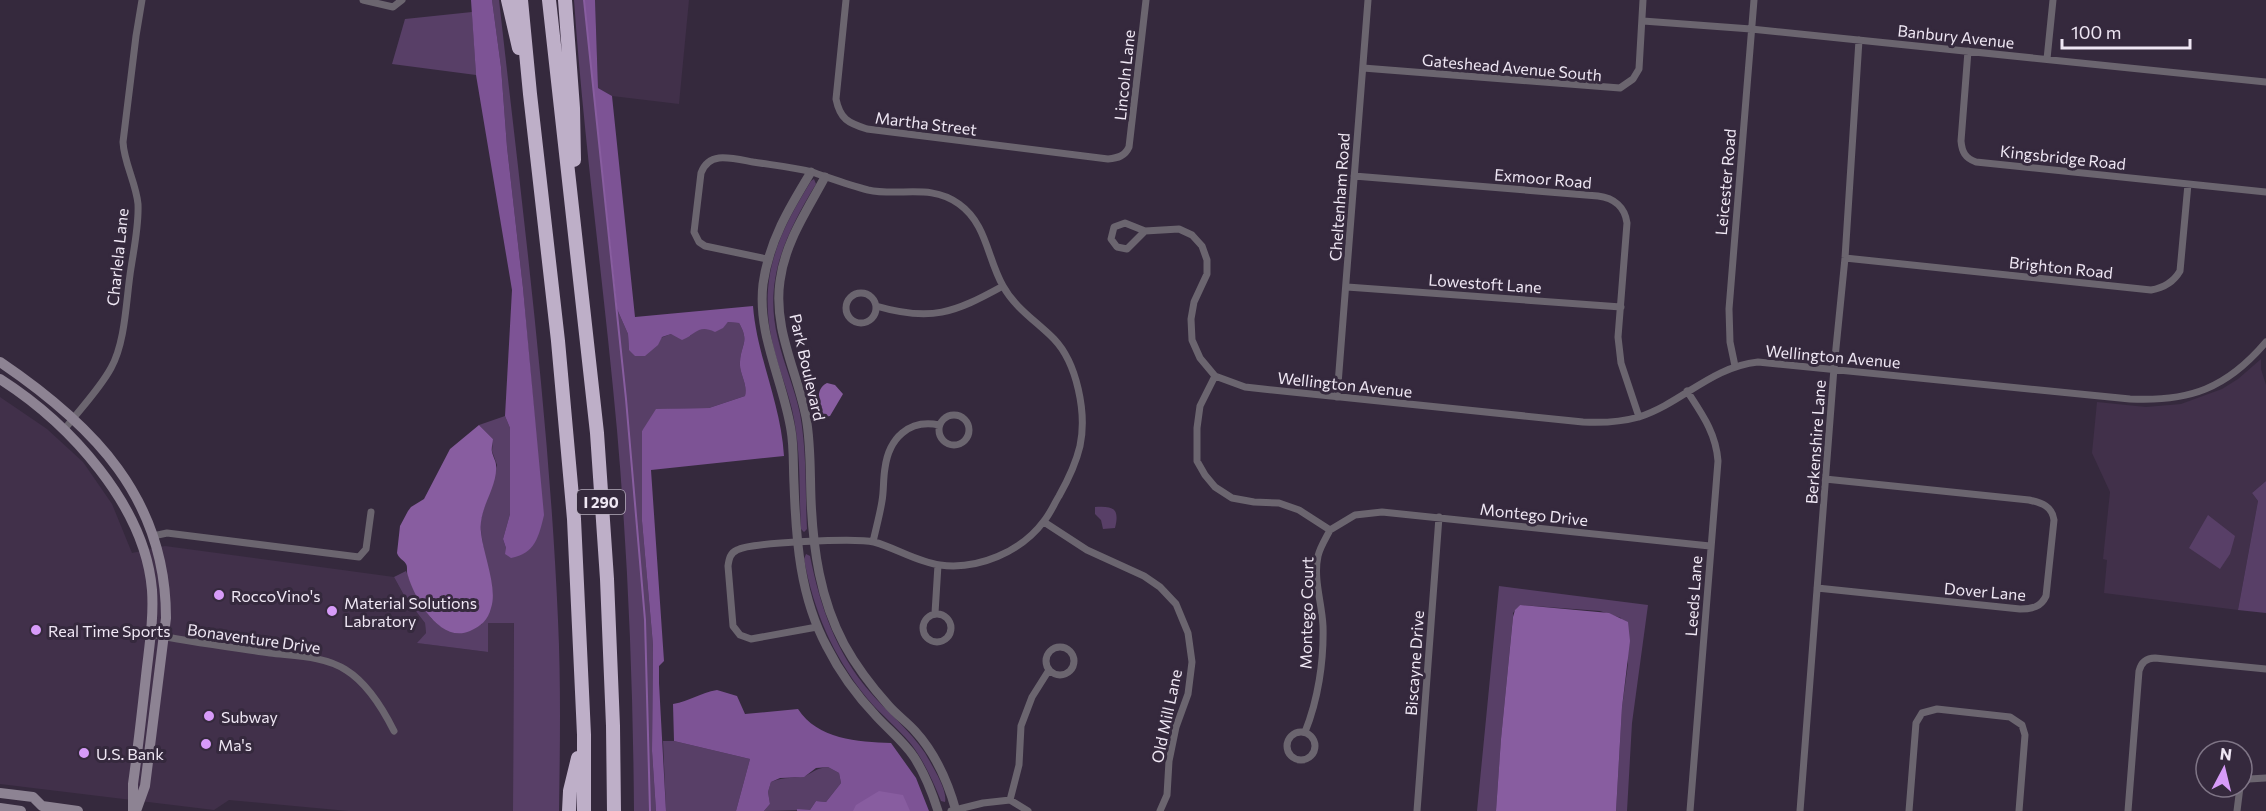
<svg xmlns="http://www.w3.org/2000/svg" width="2266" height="811" font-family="Commissioner,sans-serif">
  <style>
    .built { fill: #41304a }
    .green { fill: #583f67 }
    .forest { fill: #7d5395 }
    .water { fill: #885da0 }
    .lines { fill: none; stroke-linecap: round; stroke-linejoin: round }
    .stream { stroke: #885da0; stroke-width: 2 }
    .minor { stroke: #6b656f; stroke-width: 7 }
    .tertiary { stroke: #6b656f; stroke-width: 9 }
    .secondary { stroke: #8d8393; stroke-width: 10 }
    .motorway { stroke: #beafc8; stroke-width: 14 }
    .poi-dot { fill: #d79bf9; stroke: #35293d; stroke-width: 2 }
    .labels { text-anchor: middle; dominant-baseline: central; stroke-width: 6; stroke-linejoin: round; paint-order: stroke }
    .shield { fill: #35293d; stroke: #b7aebd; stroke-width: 1.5 }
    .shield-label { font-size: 15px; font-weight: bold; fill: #efe7f4 }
    .street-label { font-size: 16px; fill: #efe7f4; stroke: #35293d }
    .poi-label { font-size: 16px; fill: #efe7f4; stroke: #35293d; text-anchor: start }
  </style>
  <rect width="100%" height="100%" fill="#35293d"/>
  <path class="built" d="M595 0H689L679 104 612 96 598 88Z
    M2261 359V369L2266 385V481L2252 493 2258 501 2238 610 2104 593 2107 560 2103 559 2110 492 2092 453 2097 402 2146 407 2181 404 2222 389 2238 379Z
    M0 397 47 429 83 462 112 504 132 553 165 546 394 577 405 597 425 623 426 633 418 643 488 652V623L514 622 513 811H348L229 800 214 810 0 784Z"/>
  <path class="green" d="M492 0H499C522 206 549 413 558 620 561 684 560 747 559 811H513L514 623H488V652L417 643 426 633 425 623 405 597 394 577 406 571 418 599 431 618 440 626 468 631 482 624 485 560 481 531V518L497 465 492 451 493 439 479 425 505 416 510 428V514L503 539 506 548 539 470 523 288 507 147 501 67Z
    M574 0H584L617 309 628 334 629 350 671 334 690 336 698 329 722 328 728 322 739 323C750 342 741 344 740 362 739 374 748 383 745 396L709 408 668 409 642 431V521L653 645 652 751 656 811H634C633 683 628 557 617 430 604 286 584 144 574 0Z
    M472 12 476 75 392 64 405 19Z
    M814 179 816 184C786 234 763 279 778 339 784 365 795 389 800 414 807 452 805 491 807 529L804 532 801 529C799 493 801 455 794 419 789 391 776 364 771 336 759 273 780 232 811 181Z
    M2266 481V613L2238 610 2258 501 2252 493Z
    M1095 507C1113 506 1120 508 1115 528L1103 529 1101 520 1095 514Z
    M2208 515 2235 536 2230 554 2220 569 2189 548Z
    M806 554 810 556C820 606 836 653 870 692 888 713 910 730 925 753 931 764 948 790 945 802L941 801C933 781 924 761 911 744 897 727 880 714 866 697 832 654 814 612 804 559Z
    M1499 586 1648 605 1632 723 1627 811H1616L1622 707 1628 664 1621 618 1600 611 1520 605 1513 613V616L1501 739 1496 811H1477Z
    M663 741H674L750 759 736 811H666Z
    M828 767 839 773 841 783 826 802 816 801 810 810 764 811 770 804 768 792 771 782C784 776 797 779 805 776 815 771 817 768 828 767Z"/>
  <path class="forest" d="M471 0H492L501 67 507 147 523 288 544 515C539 536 535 554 511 558L505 554 506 548 503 539 510 514V428L505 416 512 290 476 75Z
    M584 0H595L598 88 612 96 635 317 753 306C757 357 781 403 784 456L651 470 664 661 659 666V683L666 811H656L652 751 653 645 642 521V431L656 409 709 408 745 396C748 383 739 374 740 362 741 344 750 342 739 323L728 322 723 328 715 332C698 324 697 334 682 340L671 334 662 337 658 345 645 356H635L629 350 628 334 617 309Z
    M717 690 737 696 745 714 798 709C817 739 858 742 891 743L916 778 929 811H797V809L810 810 816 801 826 802 841 783 839 773 828 767 816 768 804 777 780 778 771 782 768 792 770 804 764 811H736L750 759 674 741 673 704C690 701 700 693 717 690Z"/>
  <path class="water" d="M827 383 835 385 843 394 830 416 824 417 821 414C819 403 815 389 827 383Z
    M479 425 493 439C493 443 491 448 492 452 493 457 496 461 496 465 498 488 478 508 481 532 483 554 498 588 491 608 488 620 481 626 470 631 440 644 415 599 408 576 406 572 408 567 406 564 403 559 399 559 397 553L400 526 408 511 411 507 424 499 450 449Z
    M1520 605 1609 613 1628 622 1630 641 1622 707 1616 811H1496L1501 739 1513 617 1515 610Z
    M879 791 903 795 910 811H853L856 805Z"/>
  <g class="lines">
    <path class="stream" d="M584 0 626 399 645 620 650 811"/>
    <path class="minor" d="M363 0 393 7 402 0
      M846 0 836 99C840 119 848 123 867 129L1108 159C1118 158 1125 156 1129 147L1146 0
      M1643 21 1751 29 2266 82
      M1968 51 1961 141C1962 152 1965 158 1976 162L2266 192
      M2047 59 2053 0
      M1363 68 1620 88 1633 79 1639 69 1643 0
      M1354 176 1598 196C1614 198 1625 207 1627 223L1618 337 1621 363 1639 417
      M1145 231 1127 249 1117 247 1111 239 1114 227 1125 223 1145 231 1179 229 1192 235 1202 246 1207 260V274L1194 302 1191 319 1192 340 1200 358 1215 376
      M1845 258 2151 290C2163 288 2173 283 2180 271L2188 184
      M767 259 705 246 699 242 694 232 701 173C704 165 710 159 719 158 730 157 742 160 753 162 772 165 793 167 812 172 830 178 849 185 868 190 900 197 930 183 959 204 987 224 987 258 1003 286 1015 308 1036 321 1054 339 1077 363 1087 413 1080 446 1076 463 1068 480 1059 496 1054 504 1050 514 1044 521 1021 552 978 570 940 565 917 562 896 548 874 542 857 538 751 542 737 550 730 553 729 559 728 566L733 626 740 635 751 639 817 627
      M1347 287 1621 307
      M846 308a15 15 0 1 1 30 0a15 15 0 1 1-30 0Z
      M876 306C931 322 954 313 1003 286
      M1735 366 1730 342 1729 309 1754 0
      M1215 376 1245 387 1263 389 1583 422C1601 423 1621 422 1639 417 1682 403 1711 367 1758 362L2130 399C2190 402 2227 388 2266 342
      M1215 376 1200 406 1197 428V461L1205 475 1215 487 1232 498 1254 502 1279 503 1299 510 1330 530 1355 515 1382 512 1710 546
      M1687 391C1702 414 1716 433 1718 461L1690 811
      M1337 397 1368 0
      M939 430a15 15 0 1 1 30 0a15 15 0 1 1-30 0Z
      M64 430C79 410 99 390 111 368 126 341 126 298 131 268 134 248 139 225 138 204 136 183 124 163 123 142L136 36 142 0
      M1044 522 1087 550 1144 576 1160 587 1176 604 1188 633 1192 662 1188 694 1176 727 1169 761 1167 795 1160 811
      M153 536 167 533 359 557 366 549 371 512
      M873 542C876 528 880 514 882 501 884 490 883 479 885 468 889 438 909 419 939 425
      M1817 588 2020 609C2032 609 2041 607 2046 596L2054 520C2052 506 2042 503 2029 500L1825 479
      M935 613 938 565
      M923 628a14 14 0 1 1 28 0a14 14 0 1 1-28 0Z
      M151 634C190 642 230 647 270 653 294 656 325 656 346 670 367 683 383 709 394 731
      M1046 661a14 14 0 1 1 28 0a14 14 0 1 1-28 0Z
      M1305 732C1318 700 1324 661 1323 626 1322 603 1313 579 1318 556 1320 547 1326 538 1330 530
      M1287 746a14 14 0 1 1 28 0a14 14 0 1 1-28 0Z
      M2242 784 2249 779 2266 778
      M1010 800 1019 765 1021 726 1032 697 1049 670
      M951 811 983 803 1010 800 1028 811
      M1417 811 1439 517
      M1800 811 1834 368 1845 258 1859 40
      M1909 811 1916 723 1922 713 1937 709 2010 717 2022 725 2025 735 2019 811
      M2128 811 2139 671C2141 663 2146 658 2155 658L2266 669
      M2237 811 2240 787"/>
    <path class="tertiary" d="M811 172C789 208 769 241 763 284 757 335 783 380 791 430 794 447 793 466 794 484 796 541 800 597 827 647 840 673 858 697 877 717 890 731 904 742 914 757 925 774 932 792 938 811
      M825 177C807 211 785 242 780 281 773 329 797 371 806 417 811 444 810 472 811 499 813 549 820 599 844 644 856 666 872 687 889 706 897 715 907 722 915 731 935 753 948 782 956 811"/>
    <path class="secondary" d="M0 362C93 425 166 498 166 618L145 786 136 811
      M0 379C69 423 145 505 152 590 154 619 149 648 146 676 142 712 138 748 133 784V811
      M0 793 33 797 42 806 78 811
      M0 808 21 811"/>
    <path class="motorway" d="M508 0 519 48
      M521 0 530 94 558 341 574 519 584 735V811
      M549 0 597 433 607 579 613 726 614 811
      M565 0 573 108 574 160
      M569 811 570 791 578 758"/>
  </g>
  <g class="poi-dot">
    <circle cx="219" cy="595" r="6"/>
    <circle cx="332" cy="611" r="6"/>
    <circle cx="36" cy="630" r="6"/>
    <circle cx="209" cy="716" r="6"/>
    <circle cx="206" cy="744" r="6"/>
    <circle cx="84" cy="753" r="6"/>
  </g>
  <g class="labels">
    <rect class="shield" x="577" y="490" width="48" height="24" rx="4.5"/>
    <g class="shield-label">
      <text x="601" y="502">I 290</text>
    </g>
    <g class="street-label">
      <text transform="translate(1956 36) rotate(6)">Banbury Avenue</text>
      <text transform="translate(1512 67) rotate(5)">Gateshead Avenue South</text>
      <text transform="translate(1124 75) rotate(-84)">Lincoln Lane</text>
      <text transform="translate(926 123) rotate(7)">Martha Street</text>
      <text transform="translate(2063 157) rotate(6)">Kingsbridge Road</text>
      <text transform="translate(1543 178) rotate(5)">Exmoor Road</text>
      <text transform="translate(1725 182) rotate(-85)">Leicester Road</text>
      <text transform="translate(1339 197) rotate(-86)">Cheltenham Road</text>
      <text transform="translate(117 257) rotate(-84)">Charlela Lane</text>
      <text transform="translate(2061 267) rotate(6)">Brighton Road</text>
      <text transform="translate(1485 283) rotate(4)">Lowestoft Lane</text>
      <text transform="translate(1833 356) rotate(5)">Wellington Avenue</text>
      <text transform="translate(808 367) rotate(77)">Park Boulevard</text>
      <text transform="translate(1345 384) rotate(6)">Wellington Avenue</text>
      <text transform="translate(1815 442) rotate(-86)">Berkenshire Lane</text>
      <text transform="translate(1534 514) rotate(6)">Montego Drive</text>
      <text transform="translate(1985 591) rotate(5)">Dover Lane</text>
      <text transform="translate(1693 596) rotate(-86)">Leeds Lane</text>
      <text transform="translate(1306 613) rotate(-89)">Montego Court</text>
      <text transform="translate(254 638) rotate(8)">Bonaventure Drive</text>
      <text transform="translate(1414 663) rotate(-86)">Biscayne Drive</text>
      <text transform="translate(1166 716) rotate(-78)">Old Mill Lane</text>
    </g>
    <g class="poi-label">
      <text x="231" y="595">RoccoVino's</text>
      <text x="344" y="602">Material Solutions<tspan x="344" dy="18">Labratory</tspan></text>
      <text x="48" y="630">Real Time Sports</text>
      <text x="221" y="716">Subway</text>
      <text x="218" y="744">Ma's</text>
      <text x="96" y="753">U.S. Bank</text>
    </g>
  </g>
  <g transform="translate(2224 769) rotate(7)"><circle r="28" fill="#35293d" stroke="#7f7586" stroke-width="1.5"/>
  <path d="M0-4.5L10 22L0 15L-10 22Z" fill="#d79bf9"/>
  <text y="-9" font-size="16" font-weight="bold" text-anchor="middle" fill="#efe7f4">N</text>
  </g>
  <path d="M2062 39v9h128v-9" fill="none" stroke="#efe7f4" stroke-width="3"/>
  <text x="2071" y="39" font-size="18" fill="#efe7f4" stroke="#35293d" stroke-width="4.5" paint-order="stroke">100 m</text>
</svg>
